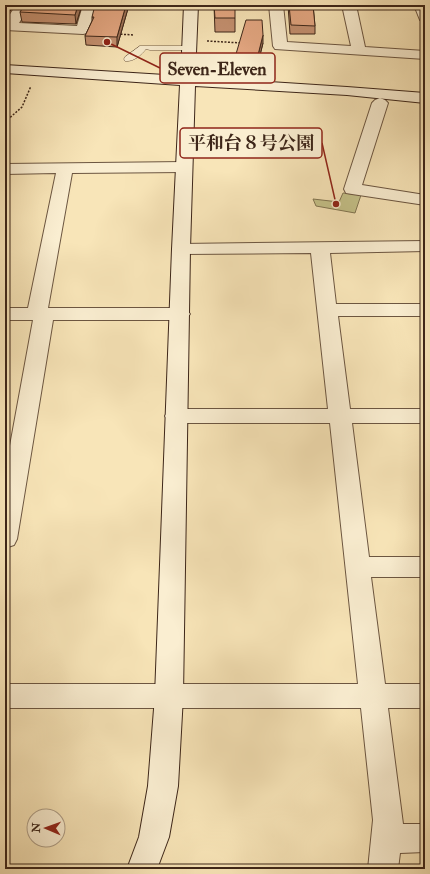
<svg xmlns="http://www.w3.org/2000/svg" width="430" height="874" font-family="'IM FELL Double Pica','Noto Serif JP',serif">
  <style>
    .green { fill: #c5c289; stroke: #817451 }
    .lines { fill: none; stroke-linecap: round; stroke-linejoin: round }
    .lane-casing { stroke: #6c5641; stroke-width: 1 }
    .street-casing { stroke: #6c5641; stroke-width: 2 }
    .secondary-casing { stroke: #3d2619; stroke-width: 2 }
    .path { stroke: #3d2619; stroke-width: 1.5; stroke-dasharray: 2 1.5; stroke-linecap: butt }
    .lane { fill: #faeed1; fill-rule: evenodd }
    .street { fill: #faeed1; fill-rule: evenodd }
    .secondary { fill: #faeed1; fill-rule: evenodd }
    .wall { fill: #c49070; stroke: #3d2619 }
    .shaded-wall { fill: #a0755b; stroke: #3d2619 }
    .building { fill: #e4a782; stroke: #3d2619 }
    .leader { fill: none; stroke: #8f2418; stroke-width: 1.5 }
    .callout-dot { fill: #8f2418; stroke: #faeed1; stroke-width: 1.5 }
    .callout { fill: #faeed1; stroke: #8f2418; stroke-width: 1.5 }
    .callout-label { font-size: 18px; text-anchor: middle; font-weight: bold; fill: #3d2619 }
  </style>
  <rect width="100%" height="100%" fill="#f8e5b8"/>
  <filter id="stains"><feTurbulence type="fractalNoise" baseFrequency=".005" numOctaves="4"/><feColorMatrix values="0 0 0 0 .2 0 0 0 0 .09 0 0 0 0 .02 0 0 0 .5 -.17"/></filter>
  <radialGradient id="worn" r=".72"><stop offset=".6" stop-color="#630" stop-opacity="0"/><stop offset="1" stop-color="#630" stop-opacity=".3"/></radialGradient>
  <path class="green" d="M343 193 361 195 355 213 316 206 313 199 339 202Z"/>
  <g class="lines">
    <g class="lane-casing">
      <path id="lane" d="M140 46H189L193 48 189 50H150L146 49C141 55 134 62 125 61L124 59 125 57Z"/>
    </g>
    <g class="street-casing">
      <path id="street" d="M16 5H30L19 23 77 26 83 5H97L90 30 88 33 83 34 5 30V22Z
        M269 5H283L287 42 351 46 342 5H356L365 47 425 51V59L275 49 273 46Z
        M414 5H425V21L420 20Z
        M380 98 385 100 388 103 362 185 425 195V205L352 194 346 193 344 189 372 103 375 100Z
        M184 162 190 164 192 167 190 170 184 172 72 173 48 308H180L187 310 190 314 187 318 180 320H53L17 539 14 545 5 548V473L33 320H5V308H28L56 173 5 174V164Z
        M425 241V251L330 253 336 304H425V316H338L350 409H425V423H352L369 557H425V577H371L385 684H425V708H388L403 824H425V852L400 853 398 869H368L373 820 361 708H5V684H358L330 423H176L168 421 165 416 168 411 176 409H328L311 253 181 254 175 253 172 249 175 245 181 244Z"/>
    </g>
    <g class="secondary-casing">
      <path id="secondary" d="M184 5H198L195 77 347 87 425 93V103L347 95 195 86 190 249 183 696 178 786 169 837 157 869H127L139 837 148 786 155 696 172 249 180 85 5 73V65L181 76Z"/>
    </g>
    <path class="path" d="M117 34 134 35
      M207 41 242 43
      M5 122 22 107 31 86"/>
    <use href="#lane" class="lane"/>
    <use href="#street" class="street"/>
    <use href="#secondary" class="secondary"/>
  </g>
  <path class="wall" d="M25 5H82L76 24 22 22 20 12Z
    M129 5 117 47 86 45 85 36 92 21V17Z
    M214 5 235 18V32H215Z
    M288 5H313L315 26V34H290Z
    M263 43 258 63 236 62V54Z"/>
  <path class="shaded-wall" d="M7 5H14L5 19V8Z
    M78 5H82L76 24 75 15Z
    M126 5H129L117 47V37Z
    M263 35V43L258 63V55Z"/>
  <path class="building" d="M25 5H78L75 15 20 12Z
    M95 5H126L117 37 85 36 94 17H92Z
    M214 5H235V18H215Z
    M289 5H313L315 26 291 25Z
    M246 20H262L263 35 258 55 236 54Z"/>
  <path class="leader" d="M107 42L160 68M336 204L322 143"/>
  <g class="callout-dot">
    <circle cx="107" cy="42" r="4"/>
    <circle cx="336" cy="204" r="4"/>
  </g>
  <g class="callout">
    <rect x="160" y="53" width="115" height="30" rx="4"/>
    <rect x="180" y="128" width="142" height="30" rx="4"/>
  </g>
  <g class="callout-label">
    <text x="217" y="75">Seven-Eleven</text>
    <text x="251" y="149">平和台８号公園</text>
  </g>
  <rect width="430" height="874" fill="none" stroke="#f8e5b8" stroke-width="20"/>
  <rect x="6" y="6" width="418" height="862" fill="none" stroke="#3d2619" stroke-width="2"/>
  <rect x="10" y="10" width="410" height="854" fill="none" stroke="#3d2619"/>
  <g transform="translate(46 828) rotate(272)"><circle r="19" fill="#faeed1" stroke="#ae9e87"/>
  <path d="M0-3L7 15L0 10L-7 15Z" fill="#8f2418"/>
  <text y="-6" font-size="11" font-weight="bold" text-anchor="middle" fill="#3d2619">N</text>
  </g>
  <rect width="100%" height="100%" filter="url(#stains)"/>
  <rect width="100%" height="100%" fill="url(#worn)"/>
</svg>
